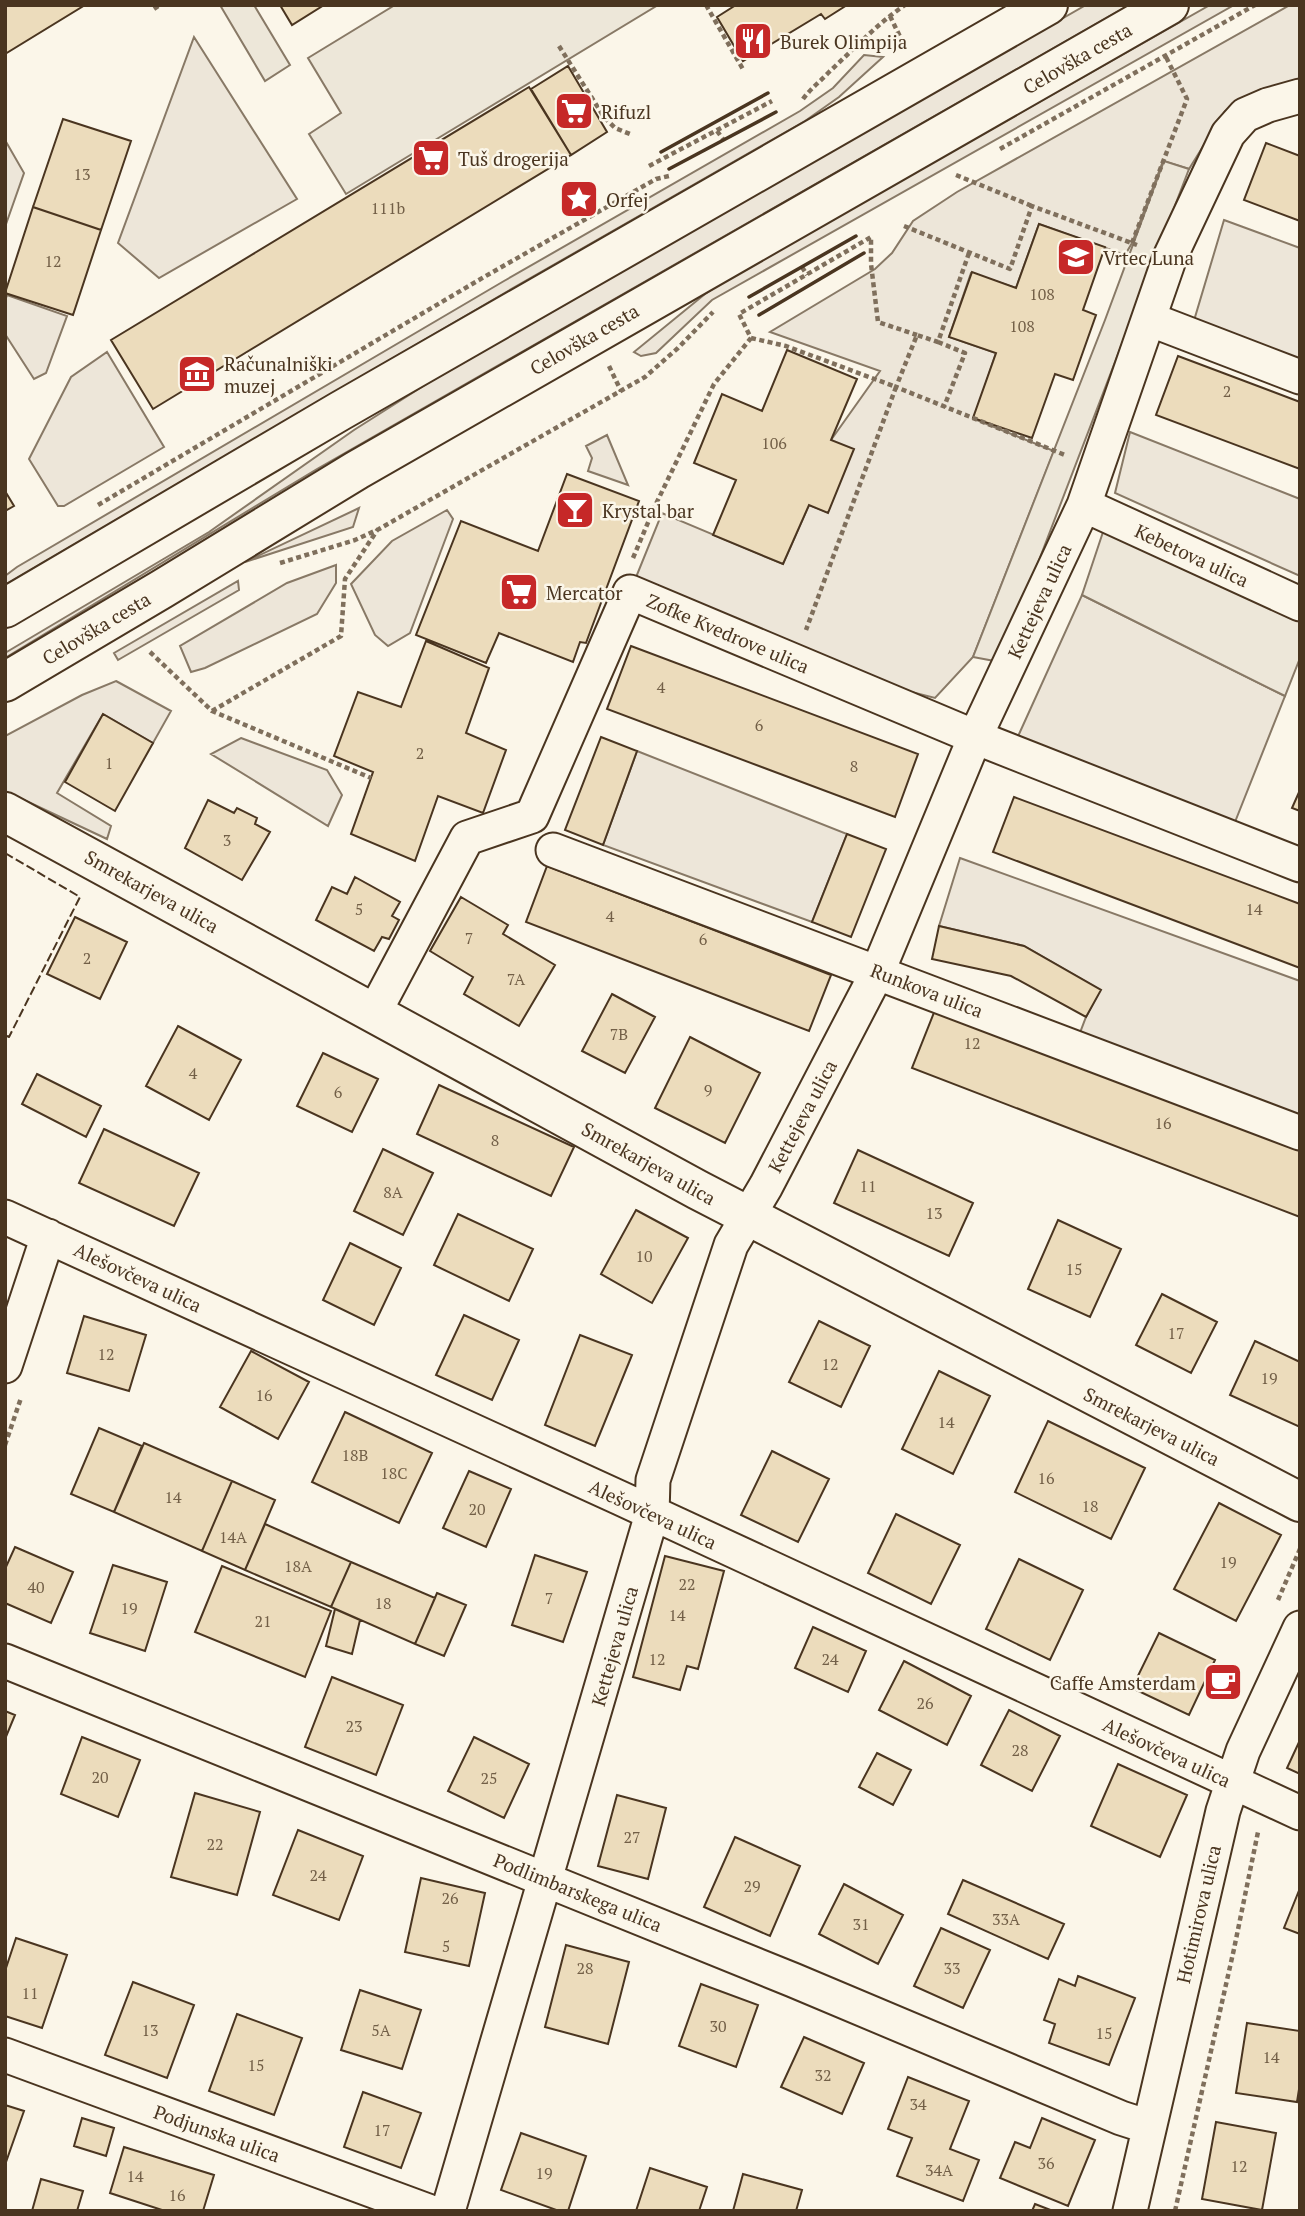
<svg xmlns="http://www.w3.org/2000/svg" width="1305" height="2216" font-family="'PT Serif',serif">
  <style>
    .green { fill: #ede6d9; stroke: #887966; stroke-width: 2 }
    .parking { fill: #ede7d9; stroke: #887966; stroke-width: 2 }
    .building { fill: #ecdcbc; stroke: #4a3520; stroke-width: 2 }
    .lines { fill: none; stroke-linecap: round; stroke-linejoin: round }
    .street-casing { stroke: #4a3520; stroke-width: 37 }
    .secondary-casing { stroke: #4a3520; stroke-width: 42 }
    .primary-casing { stroke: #4a3520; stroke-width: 42 }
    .path { stroke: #7f6f5c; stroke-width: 4.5; stroke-dasharray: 5 3.5; stroke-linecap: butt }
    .street { stroke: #fbf6e9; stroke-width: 33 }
    .secondary { stroke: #fbf6e9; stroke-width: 38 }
    .primary { stroke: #fbf6e9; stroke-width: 38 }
    .fence { stroke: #4a3520; stroke-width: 2; stroke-dasharray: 9 3.5; stroke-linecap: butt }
    .wall { stroke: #4a3520; stroke-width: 3.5 }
    .labels { text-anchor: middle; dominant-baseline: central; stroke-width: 5; stroke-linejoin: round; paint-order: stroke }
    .number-label { font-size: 16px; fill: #725f47 }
    .poi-label { font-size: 19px; fill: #4a3520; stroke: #fbf6e9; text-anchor: start }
    .street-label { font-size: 19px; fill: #4a3520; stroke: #fbf6e9 }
  </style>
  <rect width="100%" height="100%" fill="#fbf6e9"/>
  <path class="green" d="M1086 5H1129L317 469 5 658V653L209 532 354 430 428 383Z
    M1210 5H1234L712 300 656 353 641 356 634 352 705 294 731 277Z
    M1290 5H1300V82L1225 111 1189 169 1163 161 1132 243 1125 255 1039 224 1016 288 971 273 949 337 996 353 974 419 1054 451 973 657 935 698 794 662 630 592 662 513 783 564 809 505 827 512 831 440 880 371 770 332 875 269 892 253 913 221 957 192Z
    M194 37 297 199 159 278 118 243Z
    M864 55 883 57 839 97 805 121 508 291 5 585V576L17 567 504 281 800 111 833 88Z
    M5 140 24 173 5 227Z
    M1224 220 1300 248V377L1190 334Z
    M7 295 67 316 46 373 34 379 5 334V301Z
    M107 352 164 447 64 506H58L29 459 71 377Z
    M1130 432 1300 499V576L1115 493Z
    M607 435 628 485 588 471 592 458 586 446Z
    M359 508 353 527 245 562Z
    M447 510 453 519 410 633 388 646 375 635 351 584 392 541Z
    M336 565V583L317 614 205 668 191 672 180 646 287 583Z
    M238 581 239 590 118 660 114 653Z
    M1082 595 1285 696 1233 827 1015 743Z
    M116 681 171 711 153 743 103 714 57 793 111 826 107 839 5 791V736L82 695Z
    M241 738 327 770 342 795 328 826 211 754Z
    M637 751 847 834 812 922 603 845Z
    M960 858 1300 981V1121L1078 1038 1086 1017 1100 990 1024 946 939 926Z"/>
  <path class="parking" d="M220 5H254L290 65 265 81Z
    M395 5H658L346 194 309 134 341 113 308 58Z
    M1164 161 1189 169 1000 662 973 657 1105 320Z
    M1104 529 1300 618V658L1285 696 1082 595Z"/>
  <path class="building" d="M5 5H85L5 54Z
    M280 5H324L292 25Z
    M736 5H847L825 19 821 14 743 61 717 17Z
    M568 66 607 132 571 155 531 89Z
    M529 87 571 155 153 409 111 340Z
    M63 119 131 141 101 230 33 207Z
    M1266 143 1300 156V221L1244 200Z
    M33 207 101 230 73 315 5 293Z
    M1039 224 1105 247 1083 310 1096 315 1073 380 1055 374 1032 438 973 418 996 353 949 337 972 272 1016 288Z
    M787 350 857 379 831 440 854 449 828 513 809 505 783 564 713 535 736 480 694 463 722 394 762 411Z
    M1178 356 1300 402V469L1156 415Z
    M567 474 639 501 586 643 580 642 573 662 499 633 486 663 416 635 461 521 538 551Z
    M5 491 14 506 5 511Z
    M426 641 489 668 466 733 506 750 483 813 438 796 415 861 351 834 373 772 334 756 358 692 401 707Z
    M631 646 918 754 895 817 607 709Z
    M103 714 153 743 115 811 65 782Z
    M601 737 637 751 603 845 565 830Z
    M1300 790V811L1292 808Z
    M1014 797 1300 904V968L993 852Z
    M208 800 234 813 237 808 257 818 255 824 270 832 242 880 185 848Z
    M847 834 886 849 851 937 812 922Z
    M547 866 831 975 809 1031 526 922Z
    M355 877 400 902 392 916 399 920 389 939 382 937 374 951 316 920 332 887 347 894Z
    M461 897 508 925 503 934 555 965 519 1026 464 994 473 977 430 951Z
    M75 917 127 942 100 999 47 974Z
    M939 926 1024 946 1101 990 1086 1017 1011 976 932 959Z
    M612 994 655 1017 625 1073 582 1051Z
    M935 1010 1300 1151V1217L912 1068Z
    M178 1026 241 1060 209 1120 146 1086Z
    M690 1037 760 1073 725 1143 655 1108Z
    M323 1053 378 1079 352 1132 297 1106Z
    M37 1074 101 1106 86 1137 22 1104Z
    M439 1085 574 1147 551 1196 417 1134Z
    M104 1129 199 1173 174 1226 79 1183Z
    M383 1149 433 1173 403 1235 354 1211Z
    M858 1150 973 1203 949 1256 834 1203Z
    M636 1210 688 1238 652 1303 601 1274Z
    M458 1214 533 1249 509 1301 434 1265Z
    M1058 1220 1121 1249 1090 1317 1028 1289Z
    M350 1243 401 1268 374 1325 323 1300Z
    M1162 1294 1217 1322 1191 1373 1136 1345Z
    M464 1315 519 1340 492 1400 436 1375Z
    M84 1316 146 1335 129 1391 67 1373Z
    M819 1321 870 1346 841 1407 789 1382Z
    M580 1335 632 1355 595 1446 545 1425Z
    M1255 1341 1300 1362V1427L1230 1395Z
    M251 1351 309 1382 278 1439 220 1407Z
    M939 1371 990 1396 953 1474 902 1449Z
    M345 1412 432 1453 399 1523 312 1482Z
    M1048 1421 1145 1468 1111 1539 1015 1492Z
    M99 1428 142 1446 114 1512 71 1494Z
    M144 1443 232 1481 202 1551 114 1512Z
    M772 1451 829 1479 798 1542 741 1515Z
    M469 1471 511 1489 486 1547 443 1528Z
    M232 1481 275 1500 245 1570 202 1551Z
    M1219 1503 1281 1535 1236 1621 1174 1589Z
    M896 1514 960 1545 931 1604 868 1573Z
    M265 1524 351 1562 331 1607 245 1570Z
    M15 1547 73 1572 51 1623 5 1603V1569Z
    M535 1555 587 1572 563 1642 512 1625Z
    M665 1556 724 1571 698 1669 687 1666 680 1690 633 1677Z
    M1019 1559 1083 1590 1050 1660 986 1629Z
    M351 1562 435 1598 415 1644 331 1607Z
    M113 1565 167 1582 145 1651 90 1633Z
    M222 1566 331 1611 305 1677 195 1632Z
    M437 1593 466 1605 444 1656 415 1644Z
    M335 1609 360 1620 352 1654 326 1646Z
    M813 1627 866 1651 848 1692 795 1668Z
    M1159 1633 1215 1660 1189 1715 1132 1688Z
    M904 1661 971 1696 947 1745 879 1710Z
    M332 1677 403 1705 376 1775 305 1747Z
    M1009 1710 1060 1736 1032 1791 981 1765Z
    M5 1711 15 1715 5 1739Z
    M82 1737 140 1760 118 1817 61 1794Z
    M474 1737 529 1764 504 1818 448 1791Z
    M1300 1740V1774L1287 1768Z
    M877 1753 911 1770 893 1805 859 1787Z
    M1118 1764 1187 1795 1160 1857 1091 1826Z
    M195 1793 260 1812 237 1895 171 1877Z
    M617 1795 666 1808 648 1879 598 1866Z
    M298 1830 363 1856 339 1920 273 1895Z
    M735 1837 800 1866 770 1936 704 1907Z
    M421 1878 485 1893 469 1966 405 1952Z
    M963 1880 1064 1924 1048 1959 948 1914Z
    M844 1884 903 1915 878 1964 819 1934Z
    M1300 1888V1934L1284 1928Z
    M941 1928 990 1950 963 2008 914 1986Z
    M16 1938 67 1955 42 2028 5 2016V1971Z
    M566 1945 629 1962 608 2044 545 2027Z
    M1078 1976 1135 1998 1109 2065 1049 2043 1055 2024 1044 2020 1059 1979 1075 1986Z
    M133 1982 194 2005 167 2078 105 2055Z
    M701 1984 758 2005 736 2067 679 2046Z
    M360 1990 421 2010 402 2069 341 2050Z
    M237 2014 302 2038 274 2115 209 2091Z
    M1247 2023 1300 2031V2083L1297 2102 1236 2093Z
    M804 2037 864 2063 842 2114 781 2087Z
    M908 2077 969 2101 950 2149 979 2160 963 2201 897 2176 912 2138 888 2129Z
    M363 2092 421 2113 401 2168 344 2147Z
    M5 2105 24 2111 6 2162H5Z
    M82 2118 114 2128 106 2156 74 2146Z
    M1042 2118 1095 2140 1068 2206 1000 2178 1015 2142 1030 2148Z
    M1216 2122 1276 2133 1262 2210 1202 2199Z
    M521 2133 586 2156 568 2211H559L501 2190Z
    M124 2147 214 2175 203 2211H165L110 2193Z
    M650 2168 707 2187 699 2211H636Z
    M743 2174 802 2190 796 2211H733Z
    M41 2179 83 2191 77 2211H32Z
    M1035 2204 1053 2211H1032Z"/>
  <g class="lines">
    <g class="street-casing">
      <path id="street" d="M1149 319 1300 377
        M1084 505 1300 604
        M553 850 1300 1133
        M374 1013 467 838 532 816 630 592 975 737 1300 865
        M5 1217 620 1498 1300 1813
        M5 1366 48 1236
        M5 1661 793 1980 1121 2118 1149 2127
        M5 2055 428 2211
        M448 2211 652 1514 653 1480 731 1245 766 1186 878 971 975 737 1084 505 1170 257 1228 134 1245 115 1268 105 1300 96
        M1130 2211 1223 1811 1243 1751 1300 1628"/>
    </g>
    <g class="secondary-casing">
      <path id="secondary" d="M5 812 698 1190 1300 1502"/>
    </g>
    <g class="primary-casing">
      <path id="primary" d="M5 608 340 411 1048 5
        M5 682 162 589 357 470 1169 5"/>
    </g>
    <path class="path" d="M706 5 744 71
      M154 9 160 5
      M890 16 904 45
      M559 46 604 117 615 128 630 134
      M803 99C811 88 821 81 830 71 855 48 877 24 905 5
      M717 131 723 139
      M1000 149 1255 5
      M649 166 772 101
      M956 175 1032 206
      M904 226 1010 269 1032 206 1137 245
      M1132 243 1187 99 1165 55
      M969 253 938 342 917 335 896 387 1065 455
      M802 267 807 275
      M751 338 786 346 896 387 806 630
      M938 342 965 353 944 407
      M609 366 621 391
      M98 505 484 277 656 179 669 176
      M633 558 655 506 714 384 751 338 739 314 871 237V264L878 322 917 335
      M280 563 355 540 379 529 645 377 678 348 713 312
      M150 652 212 711 371 778
      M212 711 341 636 345 579 378 529
      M5 1445 21 1398
      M1278 1600 1300 1549
      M1175 2211 1234 1949 1258 1832"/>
    <use href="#street" class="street"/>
    <use href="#secondary" class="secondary"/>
    <use href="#primary" class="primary"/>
    <path class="fence" d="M5 853 80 897 9 1037 5 1035"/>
    <path class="wall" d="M661 152 768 93
      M669 169 776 112
      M749 297 856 236
      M759 315 864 253"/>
  </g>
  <defs>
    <g id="restaurant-square" transform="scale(2.0125)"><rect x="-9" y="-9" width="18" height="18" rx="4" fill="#c62828" stroke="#fbf6e9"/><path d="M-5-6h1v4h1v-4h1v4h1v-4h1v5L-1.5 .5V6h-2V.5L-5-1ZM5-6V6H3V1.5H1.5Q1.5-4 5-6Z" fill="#fff"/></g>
    <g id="supermarket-square" transform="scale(2.0125)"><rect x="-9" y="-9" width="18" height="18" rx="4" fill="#c62828" stroke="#fbf6e9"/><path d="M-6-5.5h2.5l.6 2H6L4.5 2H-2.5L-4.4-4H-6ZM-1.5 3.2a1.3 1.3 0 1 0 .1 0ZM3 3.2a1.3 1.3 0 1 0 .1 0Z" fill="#fff"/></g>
    <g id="sight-square" transform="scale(2.0125)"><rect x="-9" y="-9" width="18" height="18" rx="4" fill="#c62828" stroke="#fbf6e9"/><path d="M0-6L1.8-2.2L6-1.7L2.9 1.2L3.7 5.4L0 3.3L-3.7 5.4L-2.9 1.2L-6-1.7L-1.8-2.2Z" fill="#fff"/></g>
    <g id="school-square" transform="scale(2.0125)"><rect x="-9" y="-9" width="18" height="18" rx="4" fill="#c62828" stroke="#fbf6e9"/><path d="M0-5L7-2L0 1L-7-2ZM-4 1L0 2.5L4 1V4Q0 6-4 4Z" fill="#fff"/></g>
    <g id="museum-square" transform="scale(2.0125)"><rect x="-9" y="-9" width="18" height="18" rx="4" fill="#c62828" stroke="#fbf6e9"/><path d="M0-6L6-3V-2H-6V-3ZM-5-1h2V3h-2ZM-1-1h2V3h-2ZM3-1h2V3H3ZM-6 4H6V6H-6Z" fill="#fff"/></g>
    <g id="bar-square" transform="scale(2.0125)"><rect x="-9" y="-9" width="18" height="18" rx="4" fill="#c62828" stroke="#fbf6e9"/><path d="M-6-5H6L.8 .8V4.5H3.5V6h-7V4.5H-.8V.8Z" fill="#fff"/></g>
    <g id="cafe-square" transform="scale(2.0125)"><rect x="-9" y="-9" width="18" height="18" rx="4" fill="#c62828" stroke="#fbf6e9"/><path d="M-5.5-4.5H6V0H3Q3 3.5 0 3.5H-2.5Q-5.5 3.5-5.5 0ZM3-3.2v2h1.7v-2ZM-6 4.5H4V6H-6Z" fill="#fff"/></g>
  </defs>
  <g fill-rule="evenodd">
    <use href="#restaurant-square" x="753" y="41"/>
    <use href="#supermarket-square" x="574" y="111"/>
    <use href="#supermarket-square" x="431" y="158"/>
    <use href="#sight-square" x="579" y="199"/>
    <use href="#school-square" x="1076" y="257"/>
    <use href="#museum-square" x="197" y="374"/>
    <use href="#bar-square" x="575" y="510"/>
    <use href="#supermarket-square" x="519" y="592"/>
    <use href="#cafe-square" x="1223" y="1682"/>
  </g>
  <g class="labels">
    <g class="number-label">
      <text x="82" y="174">13</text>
      <text x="388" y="208">111b</text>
      <text x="53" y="261">12</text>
      <text x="1042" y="294">108</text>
      <text x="1022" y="326">108</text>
      <text x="1227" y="391">2</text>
      <text x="774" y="443">106</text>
      <text x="661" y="687">4</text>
      <text x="759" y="725">6</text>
      <text x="420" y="753">2</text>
      <text x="109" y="763">1</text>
      <text x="854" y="766">8</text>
      <text x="227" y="840">3</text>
      <text x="359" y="909">5</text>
      <text x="1254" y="909">14</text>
      <text x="610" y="916">4</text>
      <text x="469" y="938">7</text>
      <text x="703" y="939">6</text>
      <text x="87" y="958">2</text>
      <text x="516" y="979">7A</text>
      <text x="619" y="1034">7B</text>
      <text x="972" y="1043">12</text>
      <text x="193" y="1073">4</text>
      <text x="708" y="1090">9</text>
      <text x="338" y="1092">6</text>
      <text x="1163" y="1123">16</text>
      <text x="495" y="1140">8</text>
      <text x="868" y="1186">11</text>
      <text x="393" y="1192">8A</text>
      <text x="934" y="1213">13</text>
      <text x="644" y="1256">10</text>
      <text x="1074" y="1269">15</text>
      <text x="1176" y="1333">17</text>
      <text x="106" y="1354">12</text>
      <text x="830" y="1364">12</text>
      <text x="1269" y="1378">19</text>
      <text x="264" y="1395">16</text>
      <text x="946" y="1422">14</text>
      <text x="355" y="1455">18B</text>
      <text x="394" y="1473">18C</text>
      <text x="1046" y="1478">16</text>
      <text x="173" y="1497">14</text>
      <text x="1090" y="1506">18</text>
      <text x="477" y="1509">20</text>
      <text x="233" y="1537">14A</text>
      <text x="1228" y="1562">19</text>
      <text x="298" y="1566">18A</text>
      <text x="687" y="1584">22</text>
      <text x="36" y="1587">40</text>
      <text x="549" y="1598">7</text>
      <text x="383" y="1603">18</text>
      <text x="129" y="1608">19</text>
      <text x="677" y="1615">14</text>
      <text x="263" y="1621">21</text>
      <text x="657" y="1659">12</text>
      <text x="830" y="1659">24</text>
      <text x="925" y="1703">26</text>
      <text x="354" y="1726">23</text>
      <text x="1020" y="1750">28</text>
      <text x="100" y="1777">20</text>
      <text x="489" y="1778">25</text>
      <text x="632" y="1837">27</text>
      <text x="215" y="1844">22</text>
      <text x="318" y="1875">24</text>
      <text x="752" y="1886">29</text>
      <text x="450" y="1898">26</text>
      <text x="1006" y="1919">33A</text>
      <text x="861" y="1924">31</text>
      <text x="446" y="1946">5</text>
      <text x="585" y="1968">28</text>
      <text x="952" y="1968">33</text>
      <text x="30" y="1993">11</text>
      <text x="718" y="2026">30</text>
      <text x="150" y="2030">13</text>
      <text x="381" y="2030">5A</text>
      <text x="1104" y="2033">15</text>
      <text x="1271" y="2057">14</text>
      <text x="256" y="2065">15</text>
      <text x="823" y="2075">32</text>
      <text x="918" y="2104">34</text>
      <text x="382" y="2130">17</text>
      <text x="1046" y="2163">36</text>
      <text x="1239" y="2166">12</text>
      <text x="939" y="2170">34A</text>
      <text x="544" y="2173">19</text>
      <text x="135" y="2176">14</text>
      <text x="177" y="2195">16</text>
    </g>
    <g class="poi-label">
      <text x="780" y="41">Burek Olimpija</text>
      <text x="601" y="111">Rifuzl</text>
      <text x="458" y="158">Tuš drogerija</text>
      <text x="606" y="199">Orfej</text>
      <text x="1103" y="257">Vrtec Luna</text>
      <text x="224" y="363">Računalniški<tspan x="224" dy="22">muzej</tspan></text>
      <text x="602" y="510">Krystal bar</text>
      <text x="546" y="592">Mercator</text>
      <text x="1196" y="1682" text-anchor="end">Caffe Amsterdam</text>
    </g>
    <g class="street-label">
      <text transform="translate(1077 58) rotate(-30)">Celovška cesta</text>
      <text transform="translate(584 339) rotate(-30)">Celovška cesta</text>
      <text transform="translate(1192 555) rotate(25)">Kebetova ulica</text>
      <text transform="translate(1039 601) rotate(-65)">Kettejeva ulica</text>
      <text transform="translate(96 628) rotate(-31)">Celovška cesta</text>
      <text transform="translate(728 633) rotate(23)">Zofke Kvedrove ulica</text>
      <text transform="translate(152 891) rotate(29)">Smrekarjeva ulica</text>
      <text transform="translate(927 990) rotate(21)">Runkova ulica</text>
      <text transform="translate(802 1116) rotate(-62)">Kettejeva ulica</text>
      <text transform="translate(649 1163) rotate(29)">Smrekarjeva ulica</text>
      <text transform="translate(138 1277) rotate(25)">Alešovčeva ulica</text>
      <text transform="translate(1152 1426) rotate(27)">Smrekarjeva ulica</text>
      <text transform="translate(653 1514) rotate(25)">Alešovčeva ulica</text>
      <text transform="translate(614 1646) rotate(-74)">Kettejeva ulica</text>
      <text transform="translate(1167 1752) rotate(25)">Alešovčeva ulica</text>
      <text transform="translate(578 1892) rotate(22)">Podlimbarskega ulica</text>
      <text transform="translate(1198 1914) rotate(-77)">Hotimirova ulica</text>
      <text transform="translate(217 2133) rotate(20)">Podjunska ulica</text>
    </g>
  </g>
  <rect width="1305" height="2216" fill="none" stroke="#4a3520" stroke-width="14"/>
</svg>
